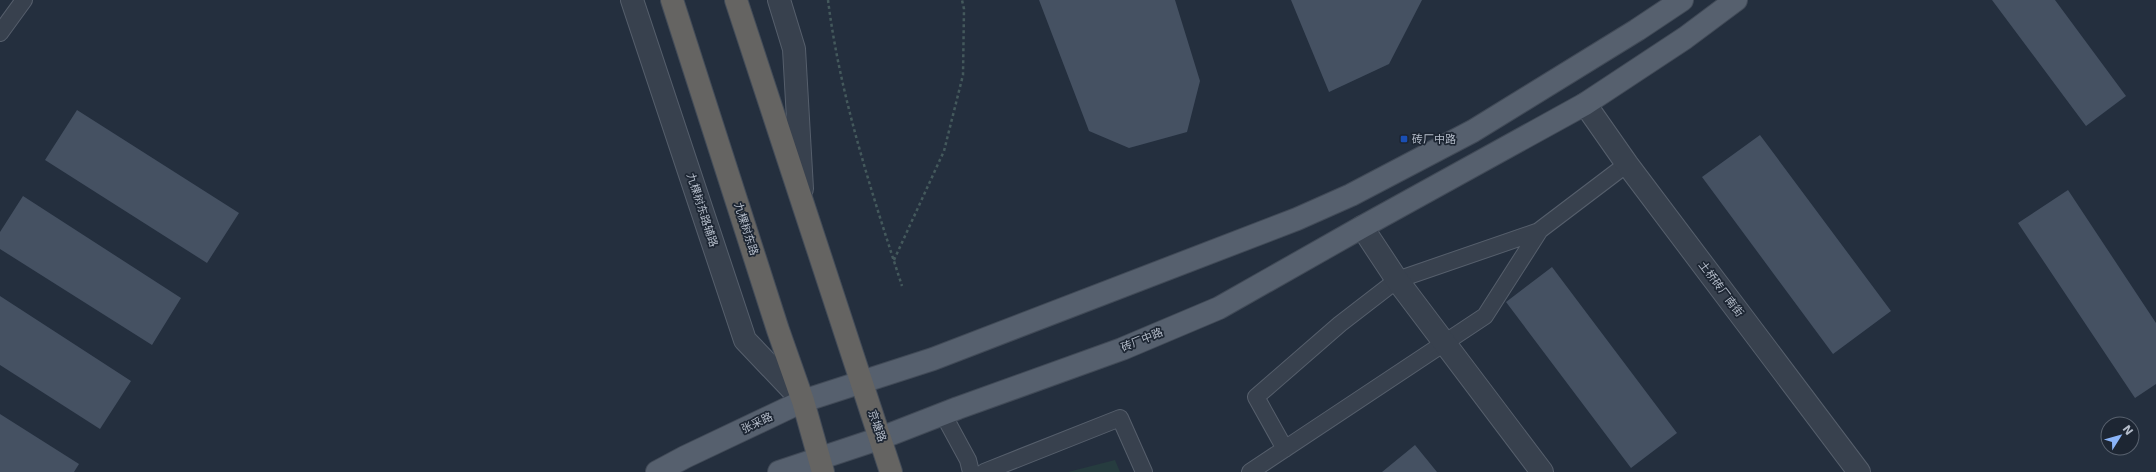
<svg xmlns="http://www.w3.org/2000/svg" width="2156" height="472" font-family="'DejaVu Sans','Noto Sans SC',sans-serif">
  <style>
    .green { fill: #263c3f }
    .building { fill: #455162 }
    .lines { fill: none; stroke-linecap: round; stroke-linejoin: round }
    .service-casing { stroke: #565f6c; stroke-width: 18 }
    .pedestrian-casing { stroke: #565f6c; stroke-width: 24 }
    .tertiary-casing { stroke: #565f6c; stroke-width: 24 }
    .primary-casing { stroke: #414a57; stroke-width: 24 }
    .trunk-casing { stroke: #434c59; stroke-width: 24 }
    .path { stroke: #44595c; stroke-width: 2.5; stroke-dasharray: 3 3; stroke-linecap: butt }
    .service { stroke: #38414e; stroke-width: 16 }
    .pedestrian { stroke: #38414e; stroke-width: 22 }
    .tertiary { stroke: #38414e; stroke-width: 22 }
    .primary { stroke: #56606e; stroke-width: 22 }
    .trunk { stroke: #656462; stroke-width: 22 }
    .transit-dot { fill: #1a4fb4; stroke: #1d2633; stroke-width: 1.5 }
    .labels { text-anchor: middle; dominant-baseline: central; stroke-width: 3.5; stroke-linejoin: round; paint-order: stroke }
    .poi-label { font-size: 11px; fill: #b4bcc9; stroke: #1d2633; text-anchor: start }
    .street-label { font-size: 11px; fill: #b4bcc9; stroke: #1d2633 }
  </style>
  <rect width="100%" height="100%" fill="#242f3e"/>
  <path class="green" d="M1115 460 1120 472H1068Z"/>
  <path class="building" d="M1039 0H1175L1200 81 1187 132 1129 148 1089 131Z
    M1291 0H1422L1389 64 1329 92Z
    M1992 0H2055L2126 96 2086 126Z
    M77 110 239 213 207 263 45 160Z
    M1760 135 1891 311 1833 354 1702 177Z
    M2068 190 2156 323V384L2135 398 2018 223Z
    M23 196 181 298 152 345 0 249V232Z
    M1552 267 1677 433 1631 468 1506 302Z
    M0 296 131 381 100 429 0 365Z
    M0 414 79 464 74 472H0Z
    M1415 445 1437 472H1382Z"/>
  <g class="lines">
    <g class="service-casing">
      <path id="service" d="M0 33 24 0
        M943 414 968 460 971 472
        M1285 449 1256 397 1340 324 1397 280 1539 231
        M984 472 1120 418 1144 472
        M1250 472 1485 316 1540 230 1627 164"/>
    </g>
    <g class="pedestrian-casing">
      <path id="pedestrian" d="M1362 227 1397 280 1542 472"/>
    </g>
    <g class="tertiary-casing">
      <path id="tertiary" d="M632 0 745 340 803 401
        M779 0 794 49 802 189
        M1585 104 1627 164 1859 472"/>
    </g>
    <g class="primary-casing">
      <path id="primary" d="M657 472 685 457 803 401 933 359 1297 219 1351 195 1473 131 1637 30 1682 0
        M779 472 881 438 958 408 1122 349 1219 308 1362 227 1585 104 1685 38 1736 0"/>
    </g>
    <g class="trunk-casing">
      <path id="trunk" d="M672 0 778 330 803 401 823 472
        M736 0 891 472"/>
    </g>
    <path class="path" d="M828 0C840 97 872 193 902 286
      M894 260 944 151 963 75 964 9 962 0"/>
    <use href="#service" class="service"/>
    <use href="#pedestrian" class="pedestrian"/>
    <use href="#tertiary" class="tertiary"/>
    <use href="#primary" class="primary"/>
    <use href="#trunk" class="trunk"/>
  </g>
  <rect class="transit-dot" x="1400" y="135" width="8" height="8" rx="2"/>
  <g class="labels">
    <g class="poi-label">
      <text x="1412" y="139">砖厂中路</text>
    </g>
    <g class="street-label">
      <text transform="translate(702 210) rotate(72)">九棵树东路辅路</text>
      <text transform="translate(746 229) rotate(72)">九棵树东路</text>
      <text transform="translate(1721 289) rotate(53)">土桥砖厂南街</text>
      <text transform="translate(1142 340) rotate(-22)">砖厂中路</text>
      <text transform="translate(757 423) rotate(-25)">张采路</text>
      <text transform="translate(877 426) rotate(71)">京塘路</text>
    </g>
  </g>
  <g transform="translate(2120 436) rotate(53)"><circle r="19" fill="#1d2633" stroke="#59626f"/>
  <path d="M0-3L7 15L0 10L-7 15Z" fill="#8ab4f8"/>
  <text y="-6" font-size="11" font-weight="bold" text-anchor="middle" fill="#b4bcc9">N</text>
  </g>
</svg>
